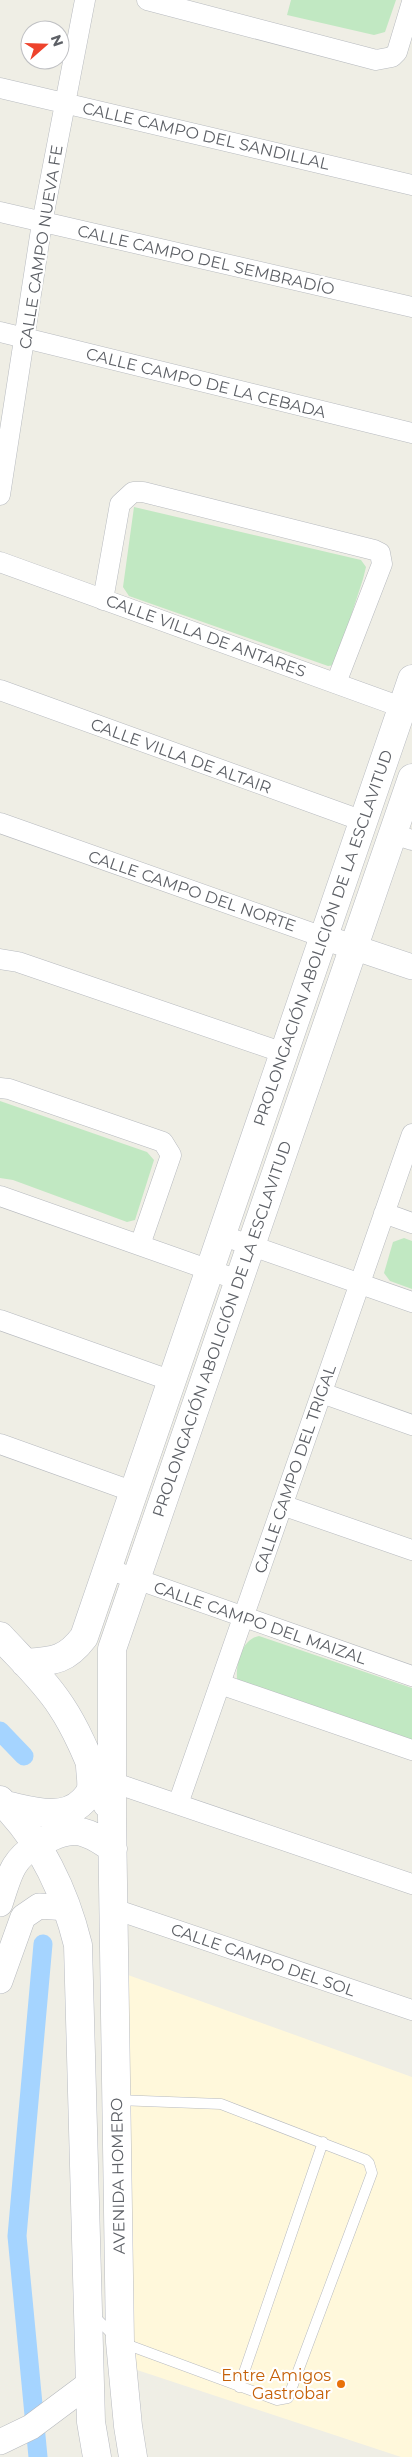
<svg xmlns="http://www.w3.org/2000/svg" width="412" height="2457" font-family="Montserrat,sans-serif">
  <style>
    .commercial { fill: #fff8db }
    .green { fill: #c1e8c2 }
    .lines { fill: none; stroke-linecap: round; stroke-linejoin: round }
    .canal { stroke: #a5d4ff; stroke-width: 19 }
    .service-casing { stroke: #b7babf; stroke-width: 11 }
    .minor-casing { stroke: #b7babf; stroke-width: 21 }
    .tertiary-casing { stroke: #b7babf; stroke-width: 26 }
    .secondary-casing { stroke: #b8bbc1; stroke-width: 29 }
    .service { stroke: #fff; stroke-width: 10 }
    .minor { stroke: #fff; stroke-width: 20 }
    .tertiary { stroke: #fff; stroke-width: 25 }
    .secondary { stroke: #fff; stroke-width: 28 }
    .food-dot { fill: #e8710a; stroke: #fff; stroke-width: 2 }
    .labels { text-anchor: middle; dominant-baseline: central; stroke-width: 4.5; stroke-linejoin: round; paint-order: stroke }
    .street-label { font-size: 16px; fill: #5d6066; stroke: #fff }
    .food-label { font-size: 16px; fill: #c56008; stroke: #fff; text-anchor: end }
  </style>
  <rect width="100%" height="100%" fill="#efeee5"/>
  <path class="commercial" d="M128 1975 412 2077V2457H401L134 2369Z"/>
  <path class="green" d="M291 0H396L385 32 374 35 287 15Z
    M134 507 361 560 366 567 363 579 335 665 328 666 129 596 123 587Z
    M0 1101 147 1152 154 1160 135 1220 127 1222 13 1180 0 1178Z
    M404 1238 412 1241V1289L390 1281 384 1273 393 1242Z
    M259 1636 412 1688V1742L249 1685 237 1679C236 1663 242 1639 259 1636Z"/>
  <g class="lines">
    <path class="canal" d="M0 1731 24 1756
      M38 2457 17 2236 43 1944"/>
    <g class="service-casing">
      <path id="service" d="M94 2316 120 2342 277 2400 288 2398 372 2173 369 2163 366 2160 221 2104 117 2100
        M239 2387 323 2142"/>
    </g>
    <g class="minor-casing">
      <path id="minor" d="M147 0 376 60 392 57 397 52 412 2
        M0 88 412 185
        M0 212 412 307
        M0 332 412 433
        M0 495 42 223 85 0
        M0 562 412 711
        M103 600 120 504 133 492H143L374 550 380 553 382 564 336 683
        M0 690 363 821
        M0 823 323 937
        M393 834 412 840
        M0 959 18 962 284 1053
        M0 1088 9 1089 163 1142 171 1155 140 1245
        M0 1196 238 1280
        M384 1213 412 1223
        M221 1235 412 1302
        M0 1320 172 1381
        M322 1393 412 1425
        M0 1444 134 1492
        M282 1505 412 1550
        M108 1569 412 1676
        M220 1684 412 1750
        M112 1782 412 1884
        M178 1804 412 1134
        M114 1909 412 2010"/>
    </g>
    <g class="tertiary-casing">
      <path id="tertiary" d="M323 937 412 967
        M0 1904C10 1875 10 1862 37 1844
        M0 1981 23 1917 39 1906 67 1908
        M0 2442 31 2427 90 2383"/>
    </g>
    <g class="secondary-casing">
      <path id="secondary" d="M0 1636C21 1659 44 1680 61 1706 81 1736 93 1771 107 1804
        M25 1663C53 1661 66 1661 84 1637L412 679
        M0 1800C40 1839 65 1892 78 1945L91 2422 97 2457
        M5 1805C30 1810 63 1822 83 1801 86 1798 90 1793 91 1788 92 1781 90 1772 90 1765
        M37 1844C70 1826 82 1826 113 1849
        M133 2457 128 2426 120 2342 112 1817V1649L412 778"/>
    </g>
    <use href="#service" class="service"/>
    <use href="#minor" class="minor"/>
    <use href="#tertiary" class="tertiary"/>
    <use href="#secondary" class="secondary"/>
  </g>
  <circle class="food-dot" cx="341" cy="2384" r="5"/>
  <g class="labels">
    <g class="street-label">
      <text transform="translate(206 136) rotate(13)">CALLE CAMPO DEL SANDILLAL</text>
      <text transform="translate(41 247) rotate(-81)">CALLE CAMPO NUEVA FE</text>
      <text transform="translate(206 260) rotate(13)">CALLE CAMPO DEL SEMBRADÍO</text>
      <text transform="translate(206 383) rotate(14)">CALLE CAMPO DE LA CEBADA</text>
      <text transform="translate(206 636) rotate(20)">CALLE VILLA DE ANTARES</text>
      <text transform="translate(181 756) rotate(20)">CALLE VILLA DE ALTAIR</text>
      <text transform="translate(192 891) rotate(19)">CALLE CAMPO DEL NORTE</text>
      <text transform="translate(323 938) rotate(-71)">PROLONGACIÓN ABOLICIÓN DE LA ESCLAVITUD</text>
      <text transform="translate(222 1329) rotate(-71)">PROLONGACIÓN ABOLICIÓN DE LA ESCLAVITUD</text>
      <text transform="translate(295 1469) rotate(-71)">CALLE CAMPO DEL TRIGAL</text>
      <text transform="translate(260 1623) rotate(19)">CALLE CAMPO DEL MAIZAL</text>
      <text transform="translate(263 1960) rotate(19)">CALLE CAMPO DEL SOL</text>
      <text transform="translate(118 2176) rotate(-91)">AVENIDA HOMERO</text>
    </g>
    <g class="food-label">
      <text x="331" y="2375">Entre Amigos<tspan x="331" dy="18">Gastrobar</tspan></text>
    </g>
  </g>
  <g transform="translate(45 45) rotate(70)"><circle r="24" fill="#ffffff" stroke="#bebfc2"/>
  <path d="M0-4L9 19L0 12L-9 19Z" fill="#ee432c"/>
  <text y="-8" font-size="14" font-weight="bold" text-anchor="middle" fill="#5d6066">N</text>
  </g>
</svg>
